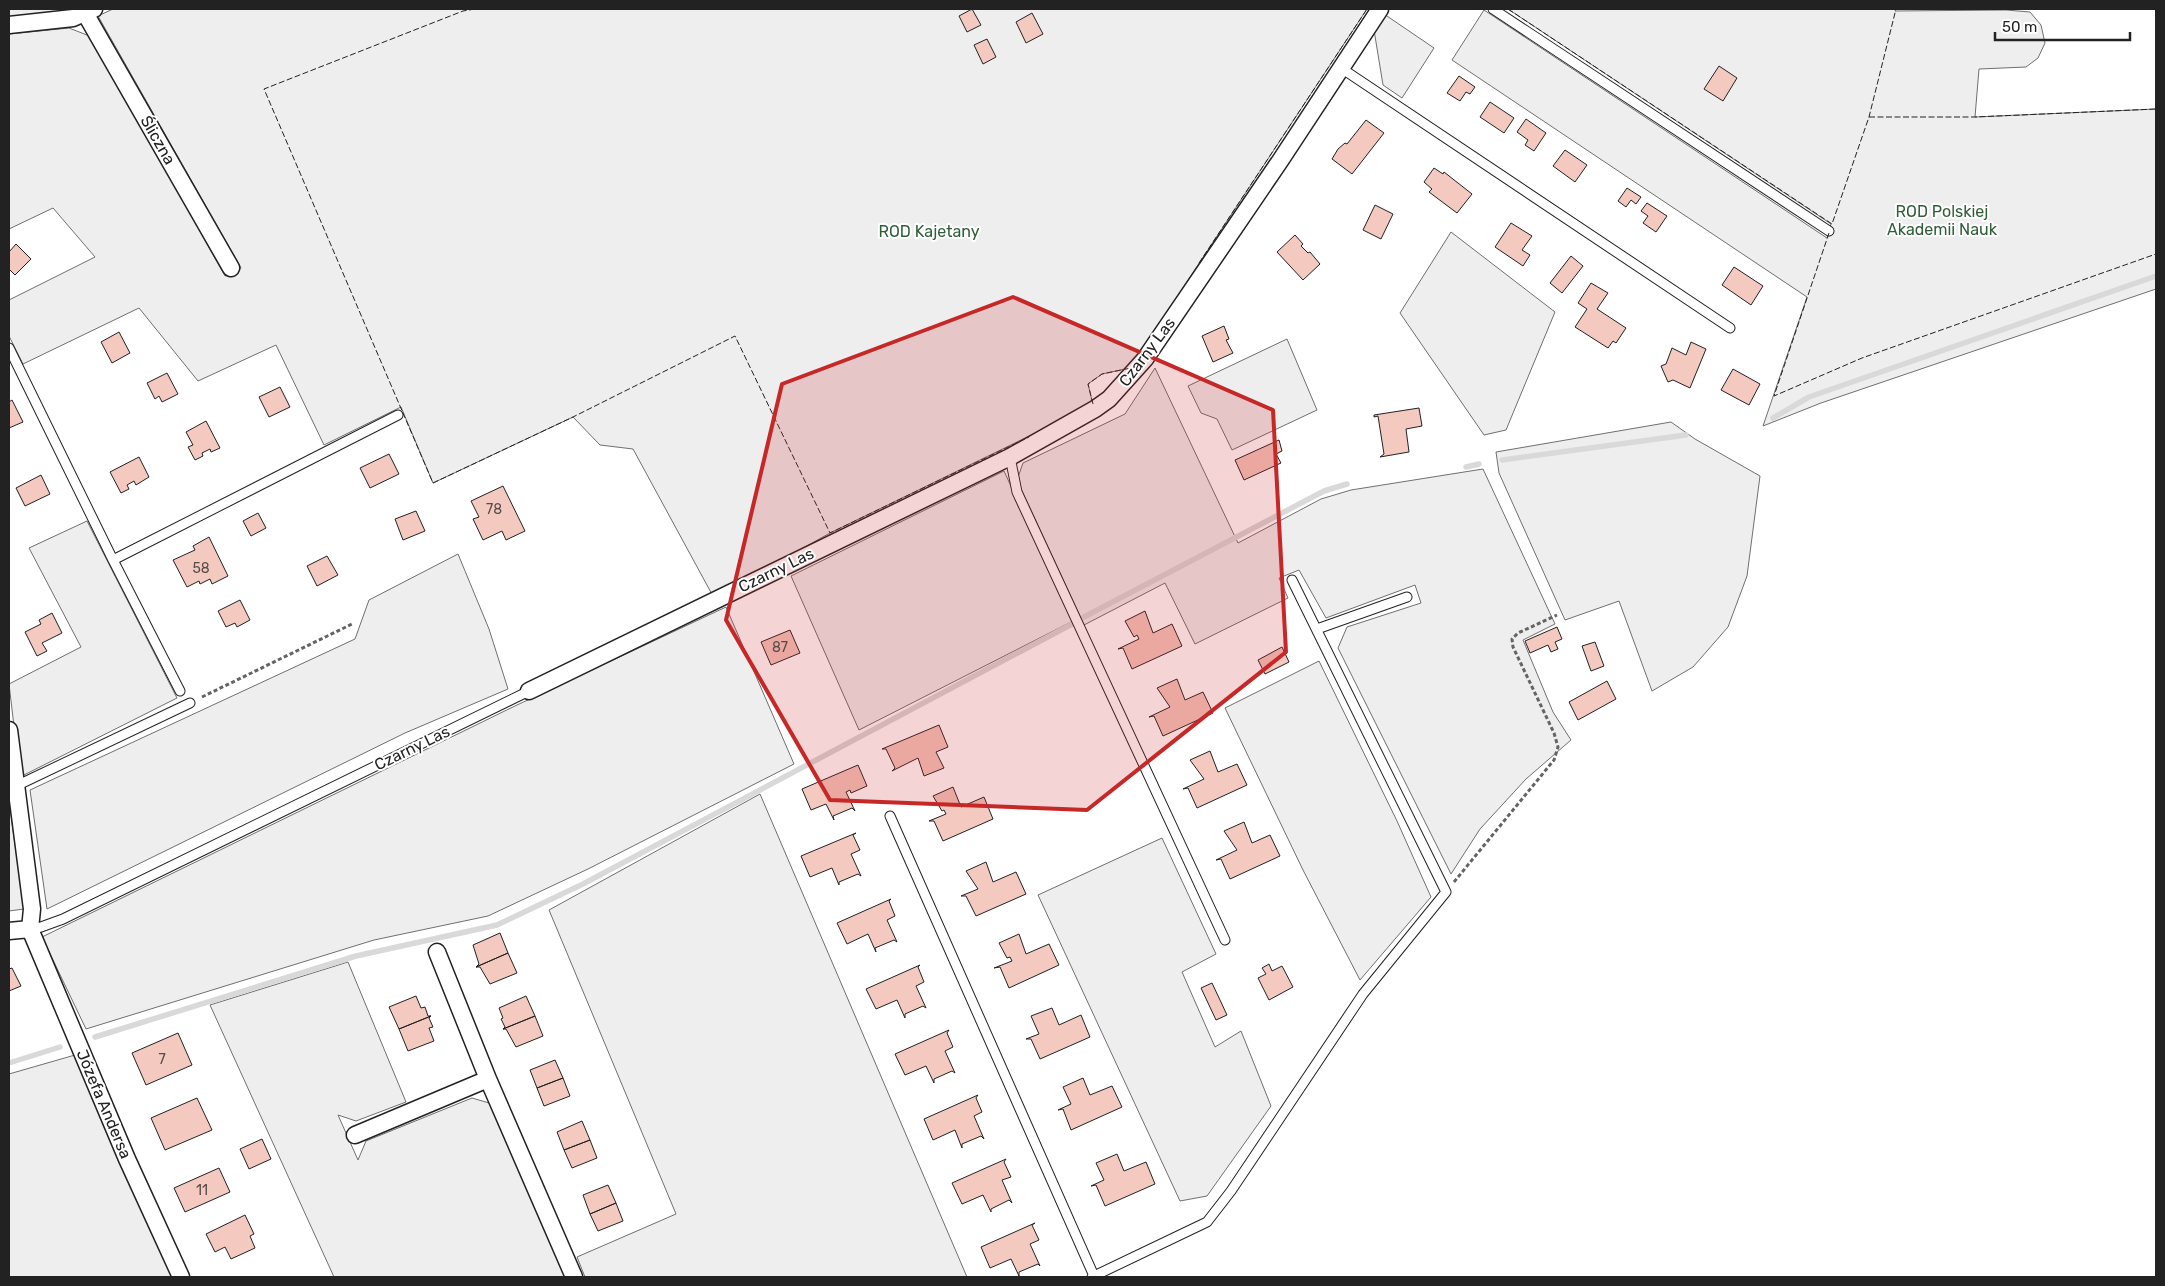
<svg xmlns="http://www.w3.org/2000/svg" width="2165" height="1286" font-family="Rubik,sans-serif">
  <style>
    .green { fill: #eee; stroke: #6f6f6f }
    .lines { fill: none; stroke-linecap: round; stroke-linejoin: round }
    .stream { stroke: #d9d9d9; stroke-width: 5.5 }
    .building { fill: #f3c9c0; stroke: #222 }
    .service-casing { stroke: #222; stroke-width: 11 }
    .minor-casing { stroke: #222; stroke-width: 19 }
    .path { stroke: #646464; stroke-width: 3; stroke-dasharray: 4 2.5; stroke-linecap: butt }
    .service { stroke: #fff; stroke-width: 9 }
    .minor { stroke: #fff; stroke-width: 16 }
    .fence { stroke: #222; stroke-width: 1; stroke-dasharray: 6 2.5; stroke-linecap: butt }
    .marked { fill: #c62828; fill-opacity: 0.2; stroke: #c62828; stroke-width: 4; stroke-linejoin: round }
    .labels { text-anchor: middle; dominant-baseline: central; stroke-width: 4; stroke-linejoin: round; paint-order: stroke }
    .number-label { font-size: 14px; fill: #564c4a }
    .street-label { font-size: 16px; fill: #222; stroke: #fff }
    .park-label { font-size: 16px; fill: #2f5e38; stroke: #fff }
  </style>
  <rect width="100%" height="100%" fill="#fff"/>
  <path class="green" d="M9 9H68V11L9 18Z
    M113 9H1367L1130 368 1102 374 1088 384 1093 405 830 533 714 598 633 449 600 445 573 417 433 483 401 407 324 445 276 345 198 381 139 308 23 364 9 336V300L95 257 53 208 9 229V34L69 28 92 37 225 276 241 268 98 16Z
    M1508 9H1896L1895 11 2006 10 2030 12 2041 25 2045 43 2038 58 2026 67 1979 69 1975 117 2156 109V289L1821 403 1763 426 1807 297 1452 60 1484 10 1827 238 1831 224Z
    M1384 14 1434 48 1402 98 1383 85 1374 30Z
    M1451 232 1555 312 1506 430 1484 435 1400 313Z
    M1287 339 1317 410 1232 450 1217 419 1201 413 1188 386Z
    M1155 368 1238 543 1321 499 1351 490 1483 469 1555 624 1523 640 1553 712 1571 740 1526 779 1480 829 1451 874 1338 648 1347 627 1421 603 1415 585 1326 618 1299 570 1279 578 1288 598 1195 644 1165 583 1084 625 1017 480 1023 463 1125 414Z
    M1671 422 1695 439 1760 476 1747 576 1728 627 1693 667 1652 691 1619 601 1565 620 1499 473 1496 452Z
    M1004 471 1073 621 859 730 791 576Z
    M87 521 177 698 20 777 9 684 81 647 29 548Z
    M458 554 489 629 508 689 405 733 47 909 30 790 355 639 369 600Z
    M726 607 794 764 588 869 488 916 374 940 86 1029 42 937 517 705Z
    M1319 661 1397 821 1431 897 1360 980 1303 870 1225 708Z
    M760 794 967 1277H585L577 1257 676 1214 549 910Z
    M9 801 24 909 9 911Z
    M1162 838 1216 954 1182 972 1215 1047 1241 1031 1271 1106 1207 1196 1180 1201 1038 895Z
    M348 962 406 1102 356 1121 338 1115 358 1160 366 1141 472 1098 496 1105 565 1277H334L210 1005Z
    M75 1055 173 1277H9V1074Z"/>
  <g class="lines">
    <path class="stream" d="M1773 418 1809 397 2156 276
      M1502 460 1686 435
      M1466 467 1479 464
      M1084 617 1324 491 1347 484
      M95 1037 356 956 497 925 583 884 1072 624
      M9 1063 60 1047"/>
  </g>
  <path class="building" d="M972 9 981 25 967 32 959 16Z
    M1032 13 1043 34 1026 43 1016 22Z
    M987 39 996 57 983 64 974 45Z
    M1719 66 1737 78 1723 101 1704 89Z
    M1459 76 1475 87 1470 94 1466 92 1460 101 1447 93Z
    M1490 102 1514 118 1504 133 1480 117Z
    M1526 119 1546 133 1534 151 1525 145 1528 140 1517 132Z
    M1366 120 1384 133 1352 174 1332 159 1338 149 1345 143 1347 144Z
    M1565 150 1587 165 1575 182 1553 166Z
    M1434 168 1443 174 1444 172 1472 194 1457 213 1429 192 1432 189 1424 182Z
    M1627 188 1641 197 1636 204 1631 200 1626 207 1618 201Z
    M1647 203 1667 216 1656 232 1643 223 1648 216 1641 211Z
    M1375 205 1393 214 1381 239 1363 230Z
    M1511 223 1532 236 1522 250 1530 255 1523 266 1495 247Z
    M1295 235 1303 244 1301 246 1308 253 1310 252 1320 264 1303 280 1277 252Z
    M16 244 31 259 15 275 9 269V252Z
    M1571 256 1583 266 1562 293 1550 283Z
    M1734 267 1763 286 1751 305 1722 285Z
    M1591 283 1608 293 1597 309 1626 328 1616 343 1613 341 1608 348 1575 327 1587 309 1578 303Z
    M1224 326 1229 339 1226 340 1233 353 1213 362 1202 336Z
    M119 332 130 353 112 363 101 342Z
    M1691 342 1706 349 1690 388 1673 380 1668 382 1661 366 1666 364 1672 348 1686 355Z
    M1733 369 1760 384 1749 405 1721 390Z
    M167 373 178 394 162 402 159 396 155 399 147 383Z
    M280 387 290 407 269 417 259 397Z
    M12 400 23 422 9 428V402Z
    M1419 408 1422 426 1406 429 1409 452 1380 457 1384 454 1378 416 1374 417V415Z
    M206 421 220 448 211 452 210 449 202 453 203 456 195 460 188 447 193 445 186 432Z
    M1279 440 1282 451 1276 454 1281 463 1244 480 1235 460Z
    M389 454 399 474 370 488 360 468Z
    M139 457 149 477 136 485 134 481 127 485 129 489 121 493 110 472Z
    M41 475 50 494 25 506 16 488Z
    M503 486 525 531 506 540 502 531 483 540 473 519 479 517 471 501Z
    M416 511 425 531 403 540 395 519Z
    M258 513 266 528 251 536 243 521Z
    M209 537 228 576 212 584 210 579 200 584 199 581 187 587 173 560 195 550 193 546Z
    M327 556 338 575 317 586 307 566Z
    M240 600 250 620 237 627 235 623 226 627 218 611Z
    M1145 611 1153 633 1172 624 1182 646 1132 669 1123 648 1118 649 1139 639 1137 635 1134 637 1125 621Z
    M52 613 62 633 42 643 47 651 37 656 25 632 41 624 39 620Z
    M1557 627 1562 639 1555 642 1558 649 1551 652 1548 645 1530 653 1525 641Z
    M790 630 800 653 771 665 761 642Z
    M1595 642 1604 666 1591 671 1582 646Z
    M1282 647 1289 662 1265 674 1258 660Z
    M1177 679 1185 700 1203 692 1213 713 1163 736 1154 716 1149 717 1170 707 1157 688Z
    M1607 681 1616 699 1578 720 1569 702Z
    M939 725 948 747 936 752 944 768 924 776 918 758 892 771 895 768 886 749H882Z
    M1210 751 1218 772 1237 764 1247 785 1197 808 1188 788 1183 789 1204 779 1190 760Z
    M858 765 867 786 851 793 850 790 846 792 855 811 852 808 833 816 834 820 826 804 811 810 802 789Z
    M953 787 961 807 984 797 993 819 943 841 934 821H929L946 814 944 810 942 811 933 796Z
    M1244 822 1252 843 1270 835 1280 856 1230 879 1221 859 1216 860 1237 850 1224 831Z
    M856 833 853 835 860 850 851 854 861 876 858 874 839 882V885L832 868 810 877 801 856Z
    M986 862 993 882 1016 872 1026 894 976 916 966 896H961L978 889 966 871Z
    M891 899 889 901 895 916 887 920 897 942 894 940 875 948 876 952 868 934 847 944 837 923Z
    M500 933 508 953 476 967 479 964 473 945Z
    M1019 934 1026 954 1049 944 1059 965 1009 988 1000 967 994 968 1012 961 1010 957 1007 958 999 943Z
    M508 953 517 973 490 984 480 967H476Z
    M1269 964 1272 971 1282 966 1293 987 1269 1000 1258 978 1266 974 1262 968Z
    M920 965 918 967 924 982 916 986 926 1008 923 1006 905 1014V1018L897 1000 876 1009 866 989Z
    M12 968 21 986 9 991V969Z
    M1212 983 1227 1015 1216 1020 1201 988Z
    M416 996 421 1008 425 1007 428 1016H431L399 1029 389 1007Z
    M526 996 535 1016 503 1029 505 1027 501 1019 503 1018 499 1008Z
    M1052 1008 1059 1025 1081 1015 1090 1037 1040 1059 1031 1039H1026L1039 1034 1031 1016Z
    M431 1016 429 1018 433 1027 429 1028 434 1041 408 1051 399 1029Z
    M535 1016 543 1036 516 1047 506 1029H503Z
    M949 1030 947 1033 953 1047 945 1051 955 1073 952 1071 934 1079V1083L926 1066 905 1075 895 1054Z
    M178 1033 192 1065 146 1085 132 1053Z
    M555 1060 563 1078 537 1088 530 1070Z
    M563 1078 570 1096 544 1106 537 1088Z
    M1083 1078 1090 1095 1112 1086 1122 1107 1071 1130 1063 1109 1058 1110 1071 1104 1063 1087Z
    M978 1095 976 1098 982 1112 974 1116 984 1139 981 1136 962 1144V1148L955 1130 933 1140 924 1119Z
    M197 1098 212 1130 165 1150 151 1118Z
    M582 1121 590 1140 564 1150 557 1132Z
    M262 1139 271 1159 249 1169 240 1149Z
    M590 1140 597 1158 572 1168 564 1150Z
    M1117 1154 1124 1171 1146 1162 1155 1184 1105 1206 1096 1185 1091 1186 1104 1180 1096 1163Z
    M1006 1159 1004 1162 1011 1177 1002 1180 1012 1203 1009 1200 991 1209V1212L983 1195 962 1204 952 1183Z
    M219 1168 230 1192 185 1212 174 1188Z
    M608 1185 616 1203 590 1214 583 1195Z
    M616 1203 623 1221 598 1231 590 1214Z
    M245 1215 254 1234 250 1236 255 1248 231 1259 225 1247 215 1252 206 1234Z
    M1035 1223 1032 1225 1039 1240 1030 1244 1040 1266 1038 1264 1019 1272V1276L1011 1259 990 1268 981 1247Z"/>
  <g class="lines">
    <g class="service-casing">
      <path id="service" d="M1493 9 1829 231
        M1341 68 1730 328
        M9 348 113 560
        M1010 457 1017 492 1225 940
        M1317 629 1407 597
        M180 691 113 560 398 415
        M16 786 190 703
        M890 816 1094 1276
        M30 929 41 927 63 919 529 691
        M1092 1277 1207 1222 1231 1191 1363 994 1446 892 1292 580"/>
    </g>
    <g class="minor-casing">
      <path id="minor" d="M85 13 231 268
        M9 25 73 18 94 9
        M529 691 1010 457 1095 409 1109 399 1145 359 1280 161 1380 9
        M9 730 32 909 30 929
        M30 929 127 1159 181 1277
        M9 931 30 929
        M437 952 488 1079 574 1277
        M355 1135 488 1079"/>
    </g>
    <path class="path" d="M202 697 352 624
      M1454 882 1554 760 1558 747 1554 733 1513 647 1512 639 1518 633 1557 615"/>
    <use href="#service" class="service"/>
    <use href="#minor" class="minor"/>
    <path class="fence" d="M475 9 463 11 264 89 433 483 573 417 735 336 830 533 1029 437
      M1508 9 1832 224 1869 117 1896 9
      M1869 117H1975L2156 109
      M1829 233 1774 396 1862 358 2156 254
      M1199 263 1367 9
      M1093 404 1088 384 1102 374 1131 368"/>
  </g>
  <path class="marked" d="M1013 297 1273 410 1286 652 1087 810 830 800 726 620 782 384Z"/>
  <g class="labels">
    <g class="number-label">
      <text x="494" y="509">78</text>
      <text x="201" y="568">58</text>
      <text x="780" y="647">87</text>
      <text x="162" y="1059">7</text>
      <text x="202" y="1190">11</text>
    </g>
    <g class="street-label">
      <text transform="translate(158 140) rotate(60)">Śliczna</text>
      <text transform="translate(1147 352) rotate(-53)">Czarny Las</text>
      <text transform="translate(776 570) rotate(-26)">Czarny Las</text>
      <text transform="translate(412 748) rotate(-26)">Czarny Las</text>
      <text transform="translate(104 1104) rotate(67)">Józefa Andersa</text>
    </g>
    <g class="park-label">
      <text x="1942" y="211">ROD Polskiej<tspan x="1942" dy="18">Akademii Nauk</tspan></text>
      <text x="929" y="231">ROD Kajetany</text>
    </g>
  </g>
  <rect width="2165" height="1286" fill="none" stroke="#222222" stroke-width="20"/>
  <path d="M1995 32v8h135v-8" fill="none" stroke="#222222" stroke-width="2.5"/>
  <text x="2002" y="32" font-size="15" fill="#222222" stroke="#ffffff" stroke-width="4" paint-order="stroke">50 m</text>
</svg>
